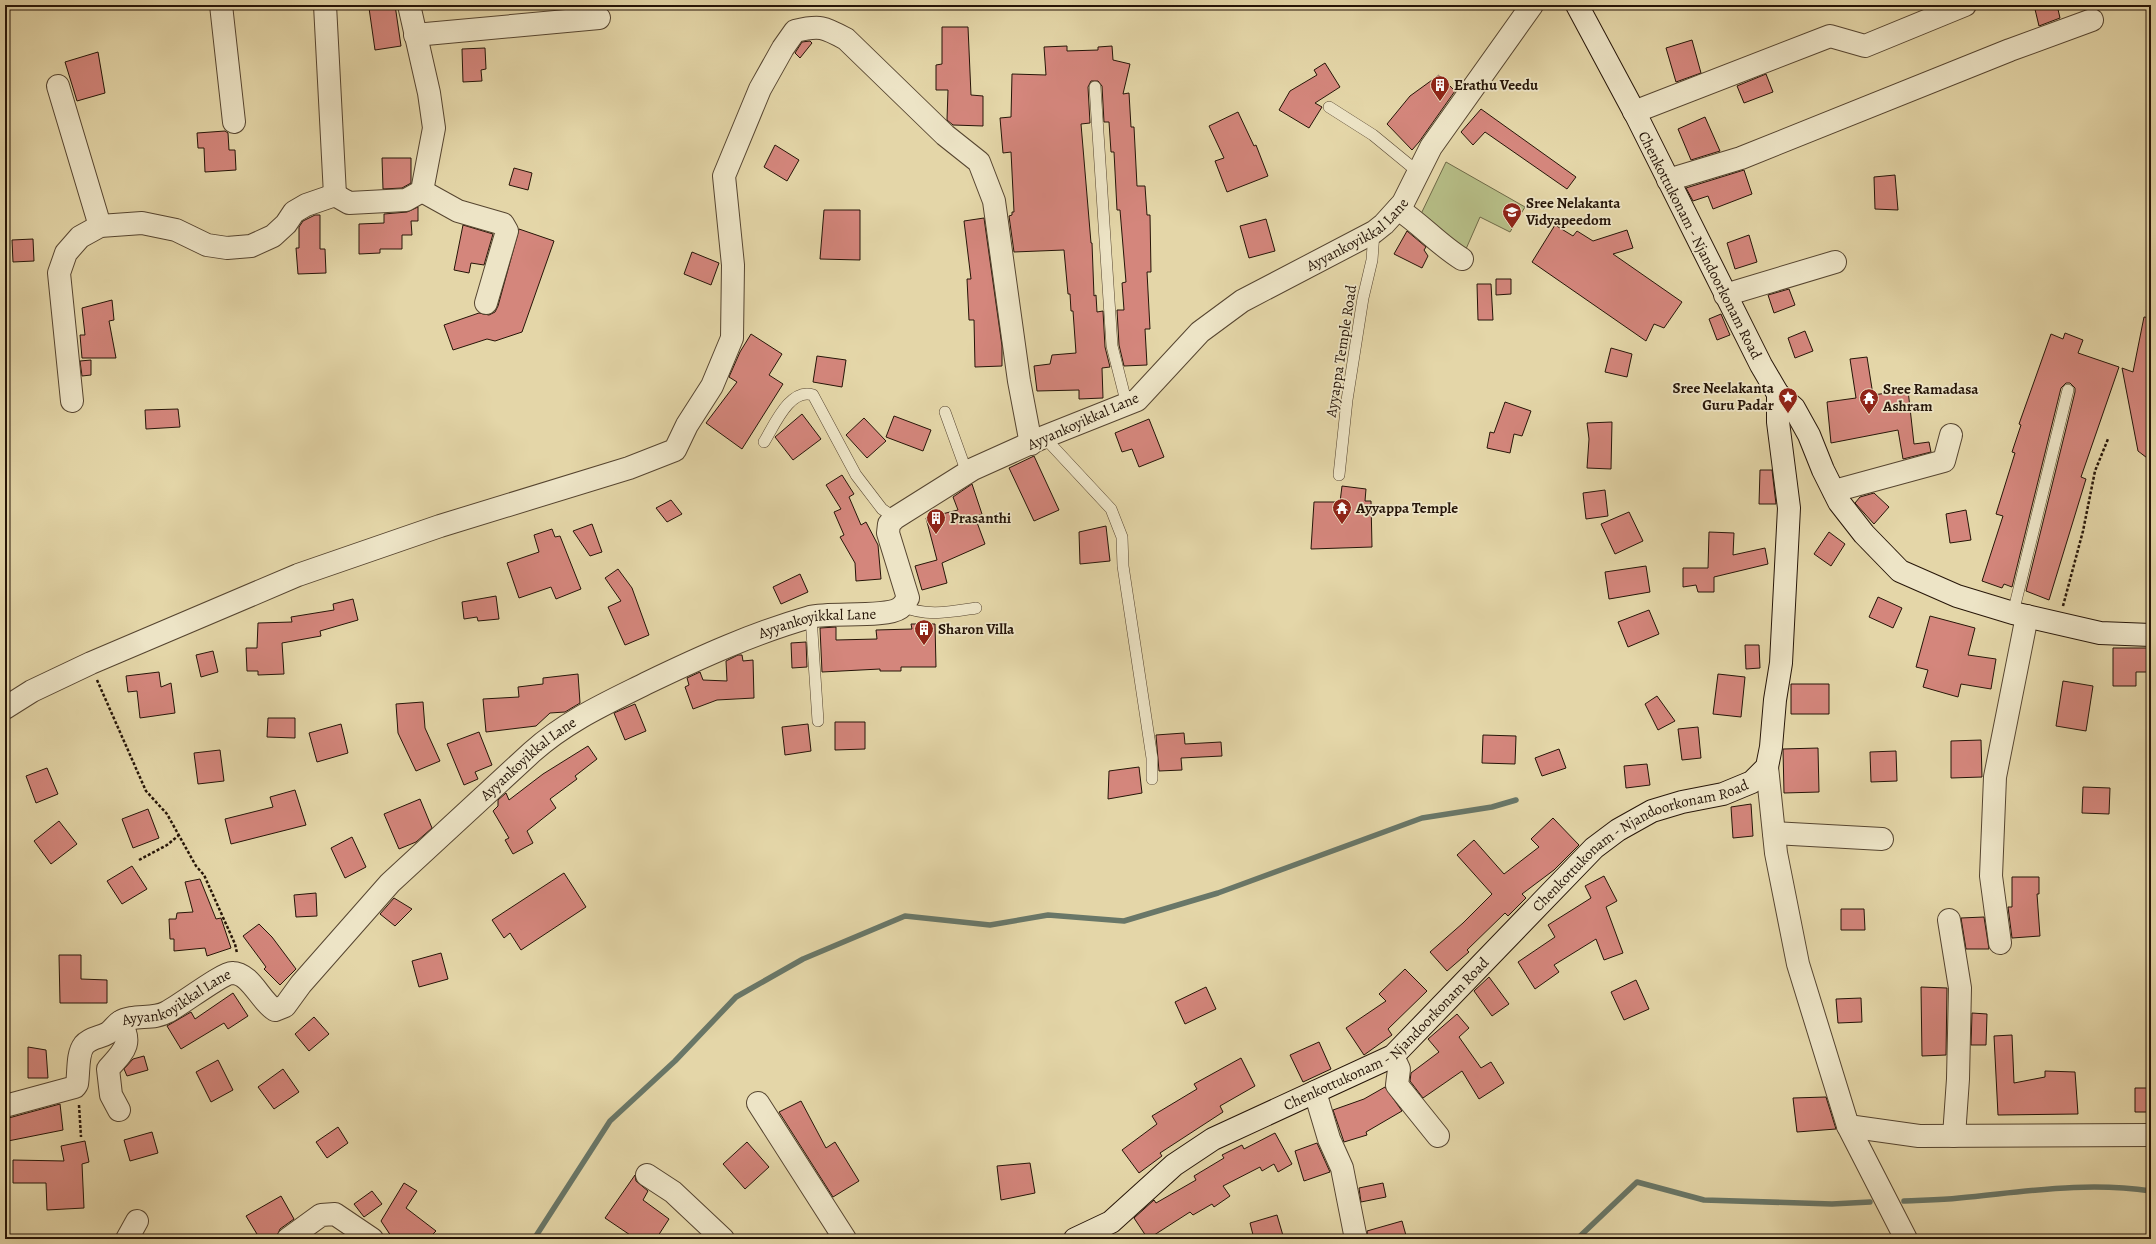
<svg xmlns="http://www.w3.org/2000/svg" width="2156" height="1244" font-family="Alegreya,serif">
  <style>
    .green { fill: #b6bd86; stroke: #6e6947 }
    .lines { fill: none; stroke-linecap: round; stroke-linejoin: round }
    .stream { stroke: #697768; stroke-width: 5.5 }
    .building { fill: #d4867c; stroke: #261508 }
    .lane-casing { stroke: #564530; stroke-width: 12 }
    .street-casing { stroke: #564530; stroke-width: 24 }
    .secondary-casing { stroke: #261508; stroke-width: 24 }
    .path { stroke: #261508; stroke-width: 2.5; stroke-dasharray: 3 2; stroke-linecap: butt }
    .lane { stroke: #ede4c6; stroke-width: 11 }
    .street { stroke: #ede4c6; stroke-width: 22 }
    .secondary { stroke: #ede4c6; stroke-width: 22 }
    .labels { text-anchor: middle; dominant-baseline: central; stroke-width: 3.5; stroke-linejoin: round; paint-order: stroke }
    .poi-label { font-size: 15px; font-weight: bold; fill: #261508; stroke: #ede4c6; text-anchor: start }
    .street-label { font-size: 15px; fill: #261508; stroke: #ede4c6 }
  </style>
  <rect width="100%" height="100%" fill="#e4d6a8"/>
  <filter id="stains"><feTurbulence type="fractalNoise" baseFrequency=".005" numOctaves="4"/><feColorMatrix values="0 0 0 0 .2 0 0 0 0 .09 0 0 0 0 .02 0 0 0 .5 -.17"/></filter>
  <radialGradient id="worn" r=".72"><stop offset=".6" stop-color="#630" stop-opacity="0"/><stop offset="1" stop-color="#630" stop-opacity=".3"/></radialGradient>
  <path class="green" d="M1446 162 1525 207 1510 232 1480 217 1466 249 1420 216Z"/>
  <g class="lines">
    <path class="stream" d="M1904 1201C1922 1200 1941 1200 1959 1198 2024 1192 2085 1181 2151 1191
      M534 1239 610 1121 675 1061 736 997 803 959 905 916 990 925 1048 915 1124 921 1218 893 1422 818 1492 807 1516 800
      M1577 1239 1637 1182 1704 1200 1832 1204 1870 1202"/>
  </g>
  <path class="building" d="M387 5H395L401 46 375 50 369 8Z
    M2034 5H2057L2060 18 2039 26Z
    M942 27H968L971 95 983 96V126L953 125 947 120 948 90H936V65L942 64Z
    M1692 40 1701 73 1676 82 1666 48Z
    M810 41 812 43 800 58 795 53 802 42Z
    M1067 46V51L1098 50V47L1112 46 1113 60 1130 64 1123 94 1129 93 1131 127H1134L1137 186H1145L1147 215H1150L1151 272H1147L1150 329H1145L1147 365 1124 366 1119 345 1117 310H1124L1122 283 1126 282 1120 210H1117L1114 152H1111L1109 122H1104L1102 86 1098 81H1091L1088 87 1090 123 1081 124 1091 243H1092L1094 296 1096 295 1097 312 1103 311 1105 347 1110 367 1102 368 1103 398 1079 399V390L1037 391 1034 366 1050 364 1052 355 1076 353 1073 311H1071L1070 294H1068L1064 250 1014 252 1009 216 1012 215V212H1014L1011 152 1003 153 1000 118 1011 117 1012 74 1046 75 1044 47Z
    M485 48 486 69 481 70 482 81 463 82 462 49Z
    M98 52 105 93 77 101 65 62Z
    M1325 63 1340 87 1315 103 1322 107 1309 128 1279 110 1290 91 1317 75 1314 70Z
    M1766 74 1773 92 1744 103 1737 86Z
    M1439 75 1455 91 1419 142 1412 150 1387 124 1410 96Z
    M1481 109 1576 177 1567 189 1485 132 1473 145 1461 132Z
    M1238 112 1254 146 1256 145 1268 176 1227 192 1215 161 1224 158 1209 126Z
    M1705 117 1720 151 1691 160 1678 129Z
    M225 131 228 133 229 150H235L236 170 205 172 204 148H198L197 133Z
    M775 145 799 160 787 181 764 167Z
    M382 158H411V183L402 188 383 189Z
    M514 168 532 173 528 190 509 185Z
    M1744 170 1752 194 1713 209 1708 196 1693 201 1686 188Z
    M1895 175 1898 210 1875 209 1874 177Z
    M418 207V221H411L412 235H402V249H380V253L359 254V224L384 223V214L407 212Z
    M824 210H860V260L820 259Z
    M315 215H320V249H325L326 273 298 274 296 248H299V227L303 221Z
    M984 218 1002 346V366L975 367 974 320H969L967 279H971L964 221Z
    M1266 219 1275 251 1249 258 1240 226Z
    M463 225 493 234 484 265 471 263 469 273 454 270Z
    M1555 225 1573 236 1577 231 1593 241 1627 230 1633 248 1613 254 1682 302 1664 328 1654 324 1646 341 1532 262Z
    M519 229 554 241 522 332 495 341 487 339 453 350 444 325 479 313 489 315 495 312 498 306Z
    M1407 231 1426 247 1424 250 1428 256 1422 268 1394 254Z
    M1749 235 1757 262 1735 269 1727 243Z
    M33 239 34 261 13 262 12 240Z
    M692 252 719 263 711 285 684 274Z
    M1496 279H1511V294L1496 295Z
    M1477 284H1491L1493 320H1478Z
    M1789 289 1795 305 1774 313 1768 295Z
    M112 300 114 320 109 321 116 358H82L80 335H85L82 308Z
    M1721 314 1730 335 1717 340 1709 319Z
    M2144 317 2151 318V461L2138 451 2122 368 2133 372Z
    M1805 331 1813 351 1795 358 1788 338Z
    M2065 333 2083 340 2078 353 2119 367 2081 477 2086 479 2049 600 2026 591 2075 392V388L2070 383H2066L2061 388 2012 587 2004 584 2002 588 1982 581 2003 516 1996 514 2015 453 2012 452 2021 425 2019 424 2051 334 2063 339Z
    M751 334 782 354 769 375 783 384 742 449 706 423 737 382 729 377 740 352Z
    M1611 348 1632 354 1627 377 1605 372Z
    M817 356 846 360 842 387 813 382Z
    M1867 357 1873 395 1908 390 1914 444 1929 442 1931 452 1903 459 1898 430 1831 443 1827 402 1856 398 1850 359Z
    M91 360V375L82 376 80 361Z
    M1505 402 1531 411 1522 436 1514 434 1510 453 1487 448 1490 432 1494 433Z
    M178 409 180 427 146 429 145 410Z
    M802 414 821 439 793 460 775 437Z
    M894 416 931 430 923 451 886 437Z
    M864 418 886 441 867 458 846 435Z
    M1149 419 1164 457 1139 467 1132 449 1122 452 1115 433Z
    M1612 422 1611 469 1587 468 1589 439 1587 423Z
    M1034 456 1059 510 1034 521 1009 468Z
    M1760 470H1772L1776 504H1759Z
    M842 475 854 494 849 497 861 525 866 522 878 545 881 579 856 581 855 563 840 537 844 535 834 512 841 509 826 485Z
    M972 484 982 514 975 517 985 544 942 563 947 583 922 590 915 566 937 560 926 518 958 510 953 497Z
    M1342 486 1366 489 1365 501H1371L1372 547 1311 549 1314 502H1340Z
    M1605 490 1608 516 1586 519 1583 493Z
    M1874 493 1889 507 1874 524 1855 503 1860 497Z
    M671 500 682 514 667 522 656 508Z
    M1966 510 1971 540 1950 543 1946 514Z
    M1629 512 1643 541 1615 554 1601 524Z
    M592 524 602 552 590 556 573 531Z
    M1106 526 1110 561 1080 564 1079 532Z
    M552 529 555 537 560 536 581 589 556 599 551 587 519 598 507 563 539 552 534 535Z
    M1709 532 1734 533 1733 555 1765 548 1768 564 1714 577V592H1698L1696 585 1683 587V568H1708Z
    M1829 532 1845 544 1831 566 1814 554Z
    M1646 566 1650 592 1609 599 1605 572Z
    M618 569 632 588 649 635 625 645 608 607 621 601 605 578Z
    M800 574 808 592 781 604 773 587Z
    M496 596 499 619 478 621 477 617 464 619 462 602Z
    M1878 597 1902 608 1893 628 1869 617Z
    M353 599 358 620 320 631 321 636 282 643 284 674 258 675V671H247L246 648H257L258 623 292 622 291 617 334 610 333 604Z
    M1649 610 1659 634 1628 647 1618 622Z
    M1930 616 1975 628 1968 655 1996 659 1991 689 1961 684 1958 697 1923 687 1928 670 1916 667Z
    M911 624H935L936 667H901V671H880V669L822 672 820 628 836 627V640L877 639 876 630 912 629Z
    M806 642 807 667 792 668 791 643Z
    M1745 645H1759L1760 668 1746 669Z
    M2113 648H2151L2150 672H2136V686H2113Z
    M213 651 218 672 201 677 196 655Z
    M738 655H742L743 661 753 660 754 698 717 700 693 709 685 687 689 685 687 678 700 672 703 680 727 681 726 661Z
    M159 672 161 687 171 683 175 713 140 718 137 691 128 692 126 676Z
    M578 674 580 703 565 712 550 713 536 726 486 732 483 699 519 697 518 687 543 684V678Z
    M1718 674 1745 677 1741 717 1713 714Z
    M2063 681 2093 686 2086 731 2056 726Z
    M1791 684H1829V714H1791Z
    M1657 696 1675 721 1658 730 1645 704Z
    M423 702 425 728 440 761 416 771 398 733 396 704Z
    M635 704 646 731 625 740 614 713Z
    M268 718H295V738L267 737Z
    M835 722H865V749L835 750Z
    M341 724 348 753 317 762 309 733Z
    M808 724 811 751 785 755 782 727Z
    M1698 727 1701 758 1682 760 1678 729Z
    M479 732 492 765 475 772 478 779 464 785 447 744Z
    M1184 733 1185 744 1221 742 1222 756 1181 758 1182 770 1159 771 1156 735Z
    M1483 735 1516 736 1515 764 1482 763Z
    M1981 740 1982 777 1951 778V741Z
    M588 746 597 759 575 776 577 779 550 799 556 808 527 831 533 843 513 854 505 840 509 838 493 811 498 806V800L506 793 509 800 543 774Z
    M1818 748 1819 792 1784 793 1783 749Z
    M1559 749 1566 768 1542 776 1535 758Z
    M220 750 224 781 198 784 194 753Z
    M1896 751 1897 781 1871 782 1870 752Z
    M1647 764 1650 785 1626 788 1624 766Z
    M1139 767 1142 793 1108 799 1109 771Z
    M47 768 58 794 36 803 26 776Z
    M2083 787 2110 788 2109 814 2082 813Z
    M295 790 306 825 231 844 225 819 273 807 270 797Z
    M420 799 432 828 416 842 399 849 384 814Z
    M1751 804 1753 836 1733 838 1731 807Z
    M148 809 159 838 133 848 122 819Z
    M1553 818 1579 845 1554 870 1522 894 1526 898 1508 916 1505 913 1467 950 1469 952 1447 971 1430 952 1463 923 1492 894 1457 855 1474 840 1504 874 1539 847 1531 839Z
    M59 821 77 844 51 864 34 841Z
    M352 837 366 867 345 878 331 848Z
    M132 866 147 889 122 904 107 881Z
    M564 873 586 907 521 950 510 933 504 938 492 920Z
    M1604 876 1617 901 1606 907 1623 953 1604 960 1596 939 1554 965 1559 972 1535 989 1518 962 1555 937 1548 925 1591 898 1585 886Z
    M2012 877H2039V894H2037L2040 936 2012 938 2008 907H2012Z
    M200 879 216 919 221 918 231 948 207 956 205 948 174 951V939H170L169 919H176L177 913 193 912 185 882Z
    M316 893 317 916 296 917 294 895Z
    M394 898 412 909 395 926 380 914Z
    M1841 909H1864L1865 930H1841Z
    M1984 917 1989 949H1966L1961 918Z
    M259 924 272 937 296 969 280 985 264 969 266 967 243 936Z
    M441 953 448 979 419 987 412 961Z
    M59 955H81V979L107 980V1003H60Z
    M1405 969 1427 991 1388 1029 1392 1035 1364 1055 1346 1028 1386 1001 1379 994Z
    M1489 977 1509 1004 1492 1016 1474 991Z
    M1636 980 1649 1009 1624 1020 1611 992Z
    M1206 987 1216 1009 1185 1024 1175 1002Z
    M1921 987 1947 988 1946 1055 1922 1056Z
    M233 993 248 1016 228 1029 224 1023 181 1049 167 1026 191 1012 195 1019Z
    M1861 998 1862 1022 1838 1023 1836 999Z
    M1972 1013 1987 1014 1986 1045H1971Z
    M1457 1014 1469 1028 1459 1037 1481 1068 1491 1062 1504 1083 1479 1099 1462 1071 1423 1098 1410 1081 1411 1073 1439 1052 1428 1039Z
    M314 1017 329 1034 309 1051 295 1034Z
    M2012 1035 2014 1083 2045 1077V1071L2075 1072 2078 1114 1998 1115 1994 1036Z
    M1319 1042 1331 1069 1303 1082 1290 1055Z
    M28 1047 46 1050 48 1078H28Z
    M144 1056 148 1070 127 1076 124 1069 133 1059Z
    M1241 1058 1255 1086 1220 1106 1223 1112 1160 1153 1162 1156 1139 1173 1122 1150 1157 1124 1152 1116 1197 1089 1194 1084Z
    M218 1060 233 1090 211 1102 196 1072Z
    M283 1069 299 1092 274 1109 258 1087Z
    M1385 1087 1402 1111 1366 1132 1367 1135 1344 1142 1333 1110 1364 1099Z
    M2135 1088H2151V1112H2135Z
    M1826 1097 1836 1129 1797 1132 1793 1098Z
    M801 1101 826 1148 835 1142 859 1181 833 1197 779 1112Z
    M60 1104 63 1130 8 1141 5 1134V1119Z
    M338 1127 348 1143 327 1158 316 1142Z
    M152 1132 158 1153 130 1161 124 1140Z
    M1275 1133 1292 1164 1278 1172 1274 1164 1262 1171 1260 1167 1223 1186 1230 1196 1214 1207 1212 1204 1193 1215 1190 1212 1148 1239 1134 1218 1154 1200 1156 1203 1196 1180 1194 1176 1224 1158 1222 1155 1242 1145 1244 1149Z
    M85 1141 89 1162 82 1164 84 1208 47 1210 46 1183H13V1160L64 1161 61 1146Z
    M747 1142 769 1167 745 1189 723 1164Z
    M1317 1143 1330 1172 1304 1181 1295 1151Z
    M1030 1163 1035 1193 1001 1200 997 1166Z
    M635 1175 636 1181 648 1191 643 1200 669 1219 656 1239H636L605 1218Z
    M404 1183 417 1191 406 1208 436 1231 428 1239H393L381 1221Z
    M1383 1183 1386 1197 1361 1202 1359 1188Z
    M372 1191 382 1204 364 1217 354 1204Z
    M281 1196 294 1219 280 1229 276 1239H260L246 1216Z
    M1277 1215 1284 1239H1254L1250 1223Z
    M1402 1221 1407 1239H1368L1367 1231Z"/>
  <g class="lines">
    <g class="lane-casing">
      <path id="lane" d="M1095 87 1112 346 1127 405
        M1329 107 1373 135 1418 172
        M945 412 967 473
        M1044 437 1111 509 1122 537 1123 566 1152 758V779
        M764 442C774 426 790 387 813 395L856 475 882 509 895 518
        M1339 475 1347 400 1363 298 1372 260 1374 232
        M902 606C926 617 950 612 976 608
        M2013 613 2068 390
        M811 617 818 721"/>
    </g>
    <g class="street-casing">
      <g id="street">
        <path d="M221 5 234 122"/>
        <path d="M325 5 335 195"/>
        <path d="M415 35 599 18"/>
        <path d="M58 86 100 226"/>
        <path d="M1634 112 1830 36 1865 46 1965 5"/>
        <path d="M1668 180 1741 158 2010 50 2092 20"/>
        <path d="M422 191 458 211 503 224 507 231 486 303"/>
        <path d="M1398 209C1421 224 1439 245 1462 259"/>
        <path d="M1725 295 1835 262"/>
        <path d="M72 401 59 273 66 253 80 237 100 226 142 223 176 230 207 245 227 248 251 246 273 236 286 224 294 212 306 205 335 195 349 203 406 200 422 191 434 128 429 93 409 5"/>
        <path d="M1834 491 1944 461 1951 435"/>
        <path d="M5 708 32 691 91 663 298 575 440 526 629 468 675 450 687 425 712 386 732 338 733 265 724 176 760 89 783 48 795 31C820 25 824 27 846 39L945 135 979 162 994 201 1019 381 1031 444"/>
        <path d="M1767 767 1776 853 1798 964 1848 1126 1906 1239"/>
        <path d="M1774 833 1882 839"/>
        <path d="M1949 920 1960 988 1958 1079 1954 1136"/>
        <path d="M2000 943 1991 876 1995 777 2027 616"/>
        <path d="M1393 1056 1399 1069 1397 1085 1438 1136"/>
        <path d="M1315 1092 1329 1139 1342 1168 1356 1239"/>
        <path d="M758 1103 845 1239"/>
        <path id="s1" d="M5 1106 75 1087 77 1084C79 1072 77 1054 84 1045 91 1037 100 1038 108 1033 113 1030 115 1025 120 1022 133 1014 154 1020 167 1012 179 1006 224 972 232 973 251 973 260 1001 275 1010L285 1006 301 984 390 883 532 752C568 720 607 703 649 682 701 657 754 633 810 617 831 612 886 618 900 608 903 606 906 601 908 598L888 533 889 524 895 518 973 469 1044 437 1137 400 1200 332 1242 301 1374 232 1384 224 1403 203 1431 147 1532 5"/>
        <path d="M119 1110 111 1095 108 1069C123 1052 134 1044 120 1022"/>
        <path d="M1848 1126 1919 1136 2151 1135"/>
        <path d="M647 1175 673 1192 723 1239"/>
        <path d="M127 1239 137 1221"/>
        <path d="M288 1239 321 1215 335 1214 372 1239"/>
      </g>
    </g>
    <g class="secondary-casing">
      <g id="secondary">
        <path d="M1778 394 1794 408 1809 435 1823 470 1839 502 1864 534 1900 571 1957 596 2013 613 2100 633 2151 635"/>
        <path id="s2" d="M1075 1239 1111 1222 1174 1165 1213 1139 1393 1056 1594 848 1618 830 1652 811 1682 802 1723 794 1752 782 1767 767 1771 747 1775 700 1781 663 1789 508 1778 422V394L1761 365 1636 115 1577 5"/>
      </g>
    </g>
    <path class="path" d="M2063 606 2083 531 2095 471 2108 439
      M97 680 146 791 167 814 196 866 204 875 235 944 237 953
      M139 860 167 845 178 836
      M79 1105 81 1137"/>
    <use href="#lane" class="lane"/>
    <use href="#street" class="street"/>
    <use href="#secondary" class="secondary"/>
  </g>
  <defs>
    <g id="building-pin" transform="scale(1)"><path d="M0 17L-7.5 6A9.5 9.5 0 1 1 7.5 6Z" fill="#8f2418" stroke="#ede4c6"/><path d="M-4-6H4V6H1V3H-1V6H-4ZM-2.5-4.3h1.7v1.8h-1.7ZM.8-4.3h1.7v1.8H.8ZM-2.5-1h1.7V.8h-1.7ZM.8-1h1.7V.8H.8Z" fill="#fff"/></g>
    <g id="school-pin" transform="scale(1)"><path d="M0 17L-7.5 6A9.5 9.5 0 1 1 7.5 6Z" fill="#8f2418" stroke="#ede4c6"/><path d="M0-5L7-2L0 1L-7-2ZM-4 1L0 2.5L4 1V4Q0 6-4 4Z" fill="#fff"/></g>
    <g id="sight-pin" transform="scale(1)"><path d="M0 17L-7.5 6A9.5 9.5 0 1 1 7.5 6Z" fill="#8f2418" stroke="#ede4c6"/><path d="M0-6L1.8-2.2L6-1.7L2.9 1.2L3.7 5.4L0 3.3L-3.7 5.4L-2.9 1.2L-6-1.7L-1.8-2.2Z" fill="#fff"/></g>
    <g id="temple-pin" transform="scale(1)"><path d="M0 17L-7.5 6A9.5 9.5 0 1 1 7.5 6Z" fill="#8f2418" stroke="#ede4c6"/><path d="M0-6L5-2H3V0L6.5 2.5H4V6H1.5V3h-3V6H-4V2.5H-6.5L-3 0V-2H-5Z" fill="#fff"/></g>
  </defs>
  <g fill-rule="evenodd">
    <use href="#building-pin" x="1440" y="85"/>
    <use href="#school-pin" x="1512" y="212"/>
    <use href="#sight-pin" x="1788" y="397"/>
    <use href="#temple-pin" x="1869" y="398"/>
    <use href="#temple-pin" x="1342" y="508"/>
    <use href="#building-pin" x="936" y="518"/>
    <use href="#building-pin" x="924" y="629"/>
  </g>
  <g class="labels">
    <g class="poi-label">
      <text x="1454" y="85">Erathu Veedu</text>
      <text x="1526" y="203">Sree Nelakanta<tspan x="1526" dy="17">Vidyapeedom</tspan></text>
      <text x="1774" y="388" text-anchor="end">Sree Neelakanta<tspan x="1774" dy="17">Guru Padar</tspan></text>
      <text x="1883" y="389">Sree Ramadasa<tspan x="1883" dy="17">Ashram</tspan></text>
      <text x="1356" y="508">Ayyappa Temple</text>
      <text x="950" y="518">Prasanthi</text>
      <text x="938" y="629">Sharon Villa</text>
    </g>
    <g class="street-label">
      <text stroke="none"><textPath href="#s1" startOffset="1757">Ayyankoyikkal Lane</textPath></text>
      <text transform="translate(1700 245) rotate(63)">Chenkottukonam - Njandoorkonam Road</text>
      <text transform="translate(1341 351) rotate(-81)">Ayyappa Temple Road</text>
      <text transform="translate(1083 421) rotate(-24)">Ayyankoyikkal Lane</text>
      <text stroke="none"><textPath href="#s1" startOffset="1025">Ayyankoyikkal Lane</textPath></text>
      <text stroke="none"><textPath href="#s1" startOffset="701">Ayyankoyikkal Lane</textPath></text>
      <text stroke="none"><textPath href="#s2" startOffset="701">Chenkottukonam - Njandoorkonam Road</textPath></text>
      <text stroke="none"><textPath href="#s1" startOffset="222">Ayyankoyikkal Lane</textPath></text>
      <text stroke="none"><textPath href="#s2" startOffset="377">Chenkottukonam - Njandoorkonam Road</textPath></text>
    </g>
  </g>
  <rect width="2156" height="1244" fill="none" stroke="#e4d6a8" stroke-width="20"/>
  <rect x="6" y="6" width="2144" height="1232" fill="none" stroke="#261508" stroke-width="2"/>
  <rect x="10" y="10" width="2136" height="1224" fill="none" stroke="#261508"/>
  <rect width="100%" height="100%" filter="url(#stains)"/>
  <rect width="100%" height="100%" fill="url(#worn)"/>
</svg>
